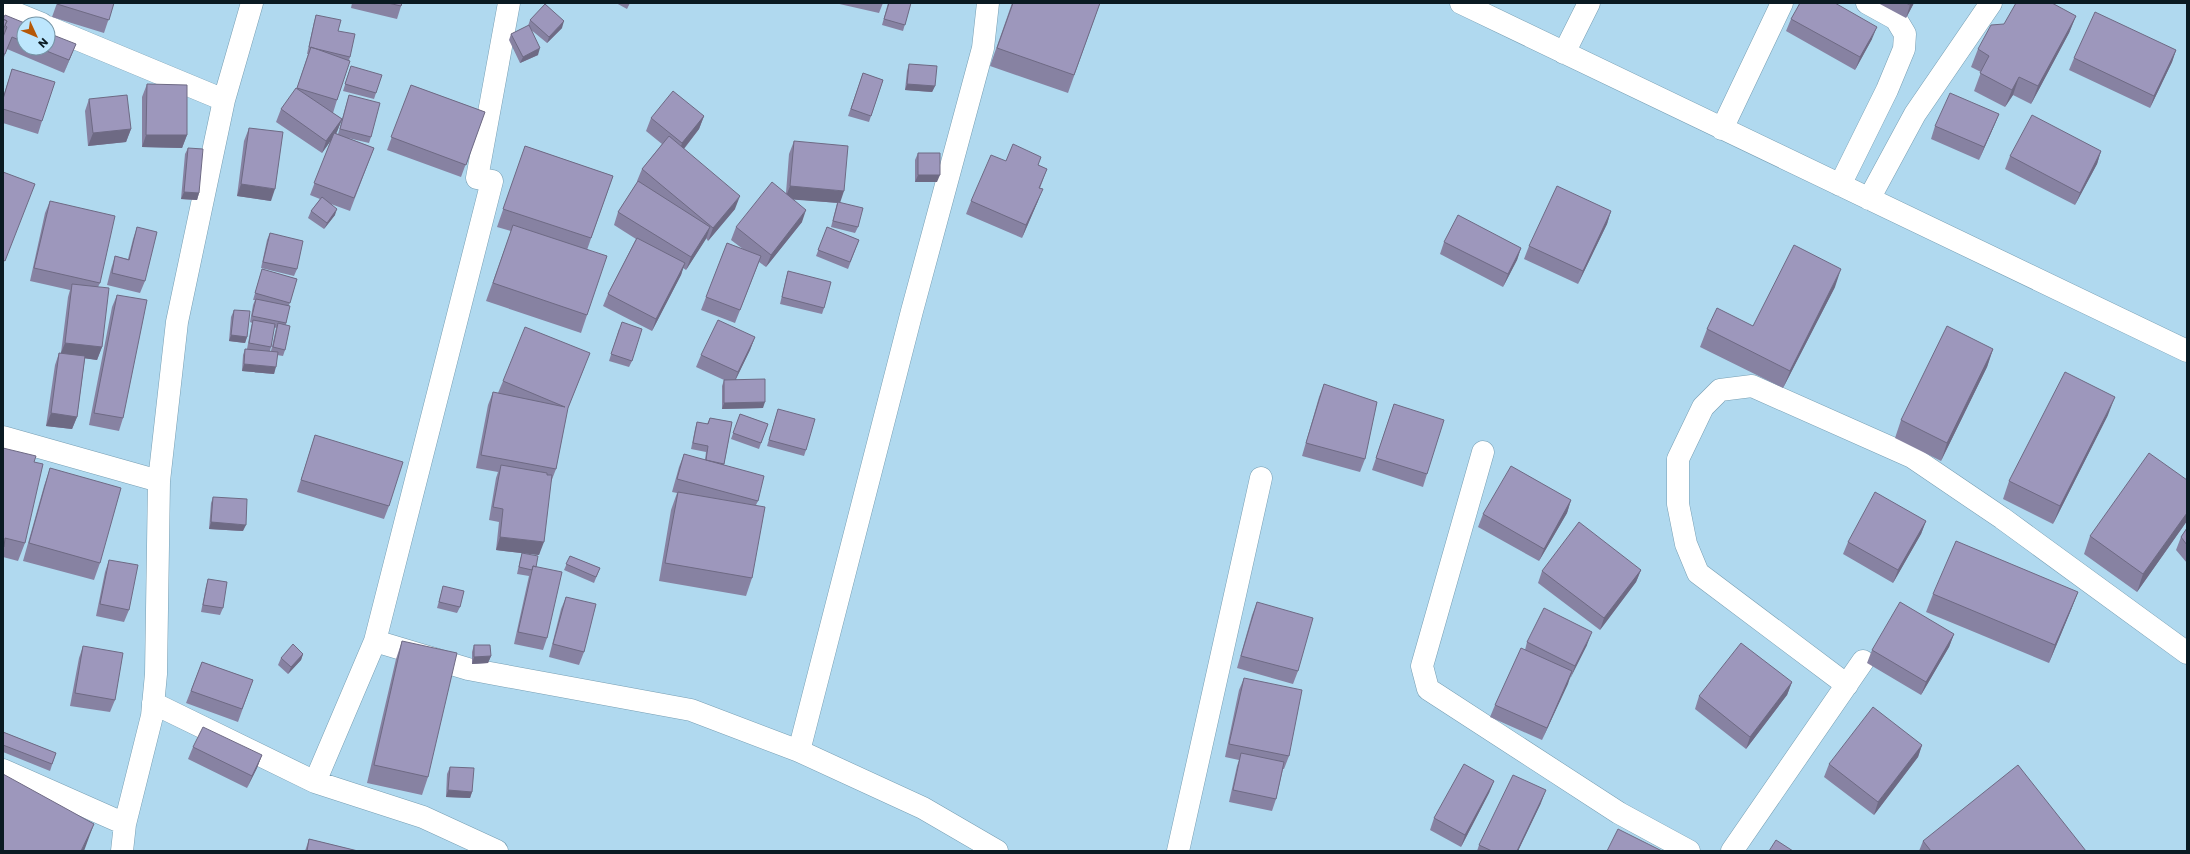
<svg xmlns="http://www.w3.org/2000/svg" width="2190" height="854" font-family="Poppins,sans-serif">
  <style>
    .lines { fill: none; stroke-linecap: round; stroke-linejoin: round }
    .minor-casing { stroke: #769eb3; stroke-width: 23 }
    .minor { stroke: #fff; stroke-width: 22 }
    .wall { fill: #8782a2; fill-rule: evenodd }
    .shaded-wall { fill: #6e6a84 }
    .building { fill: #9d97bc; stroke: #6e6a84 }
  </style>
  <rect width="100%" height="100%" fill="#b0d9ef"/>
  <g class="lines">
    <g class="minor-casing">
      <path id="minor" d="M1461 3 2187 351
        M3 8 42 24
        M48 27 224 100
        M1564 53 1589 3
        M1722 129 1782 3
        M1840 185 1887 90 1904 49 1905 34 1896 19 1867 3
        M1869 199 1915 114 1991 3
        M3 437 159 481
        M1483 452 1422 666 1428 689 1619 813 1689 851
        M375 641 468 669 691 710 799 751 923 808 997 851
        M1847 685 1698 573 1686 544 1678 504V459L1703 407 1720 390 1752 386 1912 457 2002 518 2187 653
        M153 703 315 782 423 817 497 851
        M799 751 912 311 983 48 988 3
        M3 770 125 824
        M315 782 375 641 492 181 477 178 509 3
        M122 851 125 824 152 716 156 674 159 481 177 322 224 100 252 3
        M1178 851 1261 478
        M1732 851 1863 661"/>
    </g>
    <use href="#minor" class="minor"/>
  </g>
  <path class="wall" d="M57 3H114L104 33 52 17Z
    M352 3H402L397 19 351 8Z
    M616 3H630L627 9Z
    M835 3H883L879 13Z
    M888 3H911L903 31 882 25Z
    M1012 3H1100L1068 93 990 66Z
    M1878 3H1914L1906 18Z
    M316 15 338 31 350 57 337 100 333 113 342 119 349 95 371 137 369 143 348 138 374 148 350 211 331 204 335 215 324 229 308 218 311 211 320 199 310 195 331 140 322 153 276 122 281 109 297 88 308 54H307L314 22ZM342 120 338 134 336 133Z
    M2076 16 2069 33 2031 104 2013 95 2005 107 1974 91 1981 72 1971 67 1978 49 2004 24Z
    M3 19 24 24V48H48L76 44 64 73 7 49 3 60Z
    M1791 19 1872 39 1855 70 1786 31Z
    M530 20 562 28 547 43 530 29 538 55 520 63 509 40 511 34 528 26Z
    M2176 50 2172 62 2150 108 2069 70 2074 58Z
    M909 64 935 86 932 92 905 90 907 71Z
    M12 69 42 121 38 134 3 123V97Z
    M349 72 376 93 374 99 343 91Z
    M863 73 883 80 869 122 848 116Z
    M147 84 187 135 182 148 142 147V97Z
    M411 85 485 112 461 177 387 150Z
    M89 99 131 129 126 142 88 146 85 111Z
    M1999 114 1994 126 1979 160 1931 139 1935 126Z
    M704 116 699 129 684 149 735 209 708 241 706 238 686 270 683 268 681 275 652 331 603 306 608 294 636 239 614 225 618 212 638 181H637L642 169 662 144 646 131 651 118Z
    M249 128 271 201 237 196 244 141Z
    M794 141 858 227 855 233 831 227 837 203 793 199 802 222 766 267 759 262 735 323 701 310 727 243 743 249 731 240 736 227 786 193 789 154Z
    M525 146 613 176 587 250V315L581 333 486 301 511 231 497 227Z
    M188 148 199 193 197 200 181 199 185 154Z
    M2101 151 2097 164 2075 205 2005 169 2010 156Z
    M918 153 937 182H915V160Z
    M1006 161 1038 165 1047 169 1040 188 1038 201 1022 238 966 214 971 201Z
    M50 201 100 283 98 287 102 347 97 360 85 358 77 417 72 429 46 426 55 365 59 353H61L68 297 70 290 30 281 45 213Z
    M1611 211 1607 224 1578 284 1524 259 1529 246Z
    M137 227 145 281 140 293 107 285 111 269 115 256 128 259 133 239Z
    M827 227 859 240 848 269 816 256Z
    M270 233 297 269 294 276 261 268 267 240Z
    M1444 242 1521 248 1517 260 1503 287 1440 254Z
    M262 269 297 279 289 305 286 325 285 350 283 356 277 355 274 374 242 371 243 355 245 349H247L251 327 252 323 250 322 253 305 255 300H253ZM274 327 276 328 271 351H270L271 347Z
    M788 271 824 308 822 314 780 304 786 278Z
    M1835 287 1783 388 1700 347 1707 329 1753 326Z
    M117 295 123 418 119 431 89 425 112 307Z
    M234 310 247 337 245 343 229 341 231 317Z
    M619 329 632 361 629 367 609 361Z
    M755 337 750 350 736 379 763 408 722 409V386L724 380 696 367 701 355Z
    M1993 349 1987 367 1941 461 1895 438 1901 420Z
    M585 366 567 410 556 469 551 482 539 555 496 550 499 522 489 520 496 478 498 472 476 468 488 405 493 392 498 393 503 381Z
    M1324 384 1365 459 1360 472 1302 456 1319 397Z
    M1394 404 1427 474 1423 487 1372 470Z
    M778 409 806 450 804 456 767 446Z
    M740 414 768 424 759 449 731 439Z
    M2108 415 2053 524 2003 499 2009 481Z
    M710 418 732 422 724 465 758 501 756 505 752 578 746 596 659 581 671 510 677 493 672 492 679 467 684 454 705 460 706 452 691 449 695 429 697 422 707 424Z
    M315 435 389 506 384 519 297 492Z
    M3 448 34 462 25 543 18 561 3 557Z
    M50 468 100 563 94 580 23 561 44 486Z
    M2187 480V521L2137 592 2084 554 2090 536Z
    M213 497 243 531 209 529 211 503Z
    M1571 500 1567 513 1539 561 1478 527 1483 514Z
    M1926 521 1921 534 1893 583 1843 554 1848 542Z
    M2187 528V563L2176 550 2181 537Z
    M522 553 536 567 547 638 543 650 514 644 529 576 517 574 520 560Z
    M570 556 600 568 594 583 564 570Z
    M109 560 129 610 124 622 96 616 105 572Z
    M1641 570 1636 582 1600 630 1538 583 1542 571Z
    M208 579 223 608 220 615 201 612 206 586Z
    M443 586 460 607 457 613 437 608Z
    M2078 592 2071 610 2049 663 1926 612 1933 594Z
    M566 597 584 652 579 665 549 657 561 609Z
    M1257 602 1298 671 1293 684 1237 668 1252 615Z
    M1954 634 1949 647 1921 695 1867 663 1872 650Z
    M402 641 428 777 422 795 367 783 396 659Z
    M1527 642 1587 645 1570 678 1542 740 1490 717 1495 705 1525 650Z
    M474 645 491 656 488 663 472 664V652Z
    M83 646 115 700 110 712 70 706 79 658Z
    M303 654 301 660 288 674 278 665 281 658Z
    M202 662 253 680 238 722 186 703Z
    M1244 678 1289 756 1284 769H1283L1276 799 1272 811 1229 802 1237 766 1239 760 1225 757 1239 690Z
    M1792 682 1787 695 1746 749 1695 709 1699 696Z
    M3 732 56 753 50 771 3 752Z
    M1922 745 1918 757 1874 815 1824 777 1829 764Z
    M193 747 262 755 257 768 247 788 188 759Z
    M450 767 472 792 470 798 446 797 447 774Z
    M1494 781 1489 793 1461 847 1430 830 1434 818Z
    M1541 803 1518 851H1477L1479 845Z
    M309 839 358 851H305Z
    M1923 841 2086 851H1919Z"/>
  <path class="shaded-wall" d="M1912 3H1914L1906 18 1910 5Z
    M2076 16 2069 33 2031 104 2038 86Z
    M564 21 562 28 547 43 549 37Z
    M1877 27 1872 39 1855 70 1860 57Z
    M76 44 71 56 64 73 69 60Z
    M540 48 538 55 520 63 523 57Z
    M2176 50 2172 62 2150 108 2154 96Z
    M2019 77 2013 95 2005 107 2012 90Z
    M907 84 935 86 932 92 905 90Z
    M1999 114 1994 126 1979 160 1984 147Z
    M704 116 699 129 678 156 682 143Z
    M342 119 337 132 322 153 326 141Z
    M131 129 126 142 88 146 93 133Z
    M146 135H187L182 148 142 147Z
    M2101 151 2097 164 2075 205 2080 193Z
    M918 175H940L937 182H915Z
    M241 184 275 189 271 201 237 196Z
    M790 186 844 191 840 203 785 199Z
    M1043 189 1038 201 1022 238 1026 225Z
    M184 192 199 193 197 200 181 199Z
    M740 196 735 209 708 241 713 228Z
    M337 209 335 215 324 229 327 223Z
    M806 210 802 222 766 267 771 255Z
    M1611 211 1607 224 1578 284 1583 271Z
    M710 227 706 239 686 270 691 257Z
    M1521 248 1517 260 1503 287 1508 274Z
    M685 263 681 275 652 331 656 319Z
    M1841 269 1835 287 1783 388 1790 371Z
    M231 335 247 337 245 343 229 341Z
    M755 337 750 350 733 385 738 372Z
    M65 343 102 347 97 360 60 355Z
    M1993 349 1987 367 1941 461 1947 443Z
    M244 364 276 367 274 374 242 371Z
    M2115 397 2108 415 2053 524 2060 506Z
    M765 402 763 408 722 409 724 403Z
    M51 413 77 417 72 429 46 426Z
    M1571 500 1567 513 1539 561 1544 549Z
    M2187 513V521L2137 592 2143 574Z
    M1926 521 1921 534 1893 583 1898 570Z
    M211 522 246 525 243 531 209 529Z
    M500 537 544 542 539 555 496 550Z
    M1641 570 1636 582 1600 630 1604 618Z
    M2078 592 2071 610 2049 663 2055 645Z
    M1592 632 1587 645 1570 679 1575 666Z
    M1954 634 1949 647 1921 695 1926 682Z
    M303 654 301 660 288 674 291 667Z
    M491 656 488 663 472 664 474 657Z
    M1572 671 1568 684 1542 740 1547 728Z
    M1792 682 1787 695 1746 749 1750 737Z
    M1922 745 1918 757 1874 815 1878 802Z
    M262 755 257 768 247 788 252 776Z
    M1494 781 1489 793 1461 847 1465 835Z
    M448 790 472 792 470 798 446 797Z
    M1546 790 1541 803 1518 851H1517Z
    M94 824 84 851H81Z"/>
  <path class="building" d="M57 3H114L109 20 57 4Z
    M388 3H402L401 6Z
    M889 3H911L905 25 884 19Z
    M1013 3H1100L1074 75 997 48Z
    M1800 3H1835L1877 27 1860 57 1791 19Z
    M1906 3H1912L1910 5Z
    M2016 3H2052L2076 16 2038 86 2019 77 2012 90 1980 73 1989 56 1978 49 1991 25 2004 24Z
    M545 4 564 21 549 37 530 20Z
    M2095 12 2176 50 2154 96 2074 58Z
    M5 15 27 24H24V42L12 37 5 54H3V37L7 27 5 25 7 21 3 19Z
    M316 15 341 20 338 31 355 34 350 57 309 47Z
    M3 19 7 21 3 30Z
    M529 25 540 48 523 57 511 34Z
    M48 33 76 44 69 60 39 48H48Z
    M311 47 350 61 337 100 297 88Z
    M909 64 937 66 935 86 907 84Z
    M351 66 382 75 376 93 345 84Z
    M12 69 55 82 42 121 3 109V99Z
    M863 73 883 80 871 116 851 109Z
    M147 84 187 85V135H146Z
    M411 85 485 112 466 165 391 137Z
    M296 88 342 119 326 141 281 109Z
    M673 91 704 116 682 143 651 118Z
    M1950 93 1999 114 1984 147 1935 126Z
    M127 95 131 129 93 133 89 99Z
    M349 95 380 103 371 137 340 129Z
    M2032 115 2101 151 2080 193 2010 156Z
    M249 128 283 132 275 189 241 184Z
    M334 133 374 148 354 198 314 183Z
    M669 136 740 196 713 228 642 169Z
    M794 141 848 146 844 191 790 186Z
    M1013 144 1041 157 1038 165 1047 169 1039 188 1043 189 1026 225 971 201 991 155 1006 161Z
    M525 146 613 176 591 238 503 209Z
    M188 148 203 149 199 193 184 192Z
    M918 153H940V175H918Z
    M3 172 35 184 5 261 3 260Z
    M638 181 710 227 691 257 618 212Z
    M772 182 806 210 771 255 736 227Z
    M1557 186 1611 211 1583 271 1529 246Z
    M322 197 337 209 327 223 311 211Z
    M50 201 115 216 100 283 34 268Z
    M838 202 863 208 858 227 833 221Z
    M1458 215 1521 248 1508 274 1444 242Z
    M513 225 607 256 587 315 493 283Z
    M137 227 157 232 145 281 112 273 115 256 129 260Z
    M827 227 859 240 850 262 818 250Z
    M270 233 303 241 297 269 263 262Z
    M637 238 685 263 656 319 608 294Z
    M727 243 761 256 740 310 706 297Z
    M1794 245 1841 269 1790 371 1707 329 1717 308 1753 326Z
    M262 269 297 279 290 303 255 293Z
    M788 271 831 282 824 308 782 297Z
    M72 284 109 288 102 347 65 343Z
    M117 295 147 300 123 418 94 413Z
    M256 299 290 306 286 323 252 316Z
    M234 310 250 311 247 337 231 335Z
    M253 320 275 324 271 347 249 343Z
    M718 320 755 337 738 372 701 355Z
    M622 322 642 329 632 361 611 354Z
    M278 323 290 326 285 350 273 347Z
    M1947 326 1993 349 1947 443 1901 420Z
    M525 327 590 353 568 408 556 469 481 455 493 392 565 407 503 381Z
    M245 349 278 352 276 367 244 364Z
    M59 353 85 356 77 417 51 413Z
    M2065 372 2115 397 2060 506 2009 481Z
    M765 379V402L724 403V380Z
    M1324 384 1377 402 1365 459 1306 443Z
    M1394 404 1444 420 1427 474 1376 458Z
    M778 409 815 419 806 450 769 440Z
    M740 414 768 424 761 443 733 433Z
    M710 418 732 422 724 464 706 460 708 446 693 443 697 422 708 424Z
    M315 435 403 462 389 506 301 480Z
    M3 448 36 456 34 462 43 464 25 543 5 538 4 547H3Z
    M2149 453 2187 480V513L2143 574 2090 536Z
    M684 454 764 476 758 501 677 479Z
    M501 465 547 473V475H552L544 542 500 537 503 509 493 507Z
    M1511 466 1571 500 1544 549 1483 514Z
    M50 468 121 488 100 563 29 543Z
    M678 492 765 507 752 578 665 563Z
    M1875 492 1926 521 1898 570 1848 542Z
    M213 497 247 499 246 525 211 522Z
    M1579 522 1641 570 1604 618 1542 571Z
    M2187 528V545L2181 537Z
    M1956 541 2078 592 2055 645 1933 594Z
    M522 553 538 556 536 567 533 566 532 570 519 567Z
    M570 556 600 568 596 577 566 564Z
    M109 560 138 565 129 610 100 604Z
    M533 566 562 572 547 638 518 632Z
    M208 579 227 582 223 608 203 605Z
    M443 586 464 591 460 607 439 602Z
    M566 597 596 604 584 652 553 644Z
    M1257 602 1313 618 1298 671 1241 656Z
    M1900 602 1954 634 1926 682 1872 650Z
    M1544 608 1592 632 1575 666 1527 642Z
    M402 641 457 653 428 777 374 765Z
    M1741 643 1792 682 1750 737 1699 696Z
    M293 644 303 654 291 667 281 658Z
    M474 645H490L491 656 474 657Z
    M83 646 123 653 115 700 75 693Z
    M1521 648 1572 671 1547 728 1495 705Z
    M202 662 253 680 242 709 191 691Z
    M1244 678 1302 690 1289 756 1229 744Z
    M1873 707 1922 745 1878 802 1829 764Z
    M203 727 262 755 252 776 193 747Z
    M3 732 56 753 52 764 3 745Z
    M1241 753 1284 762 1276 799 1233 790Z
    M1464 764 1494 781 1465 835 1434 818Z
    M2018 765 2086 851H1931L1923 841Z
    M450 767 474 768 472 792 448 790Z
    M3 774 94 824 81 851H3Z
    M1513 775 1546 790 1517 851H1492L1479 845Z
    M1618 829 1662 851H1607Z
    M309 839 358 851H307Z
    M1776 840 1793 851H1769Z"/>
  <rect width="2190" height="854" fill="none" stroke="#0a1a22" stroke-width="8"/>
  <g transform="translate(36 36) rotate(134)"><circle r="19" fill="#bde6fd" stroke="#7594a5"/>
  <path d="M0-3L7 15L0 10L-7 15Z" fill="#b65807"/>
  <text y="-6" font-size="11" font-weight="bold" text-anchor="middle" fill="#0a1a22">N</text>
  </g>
</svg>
